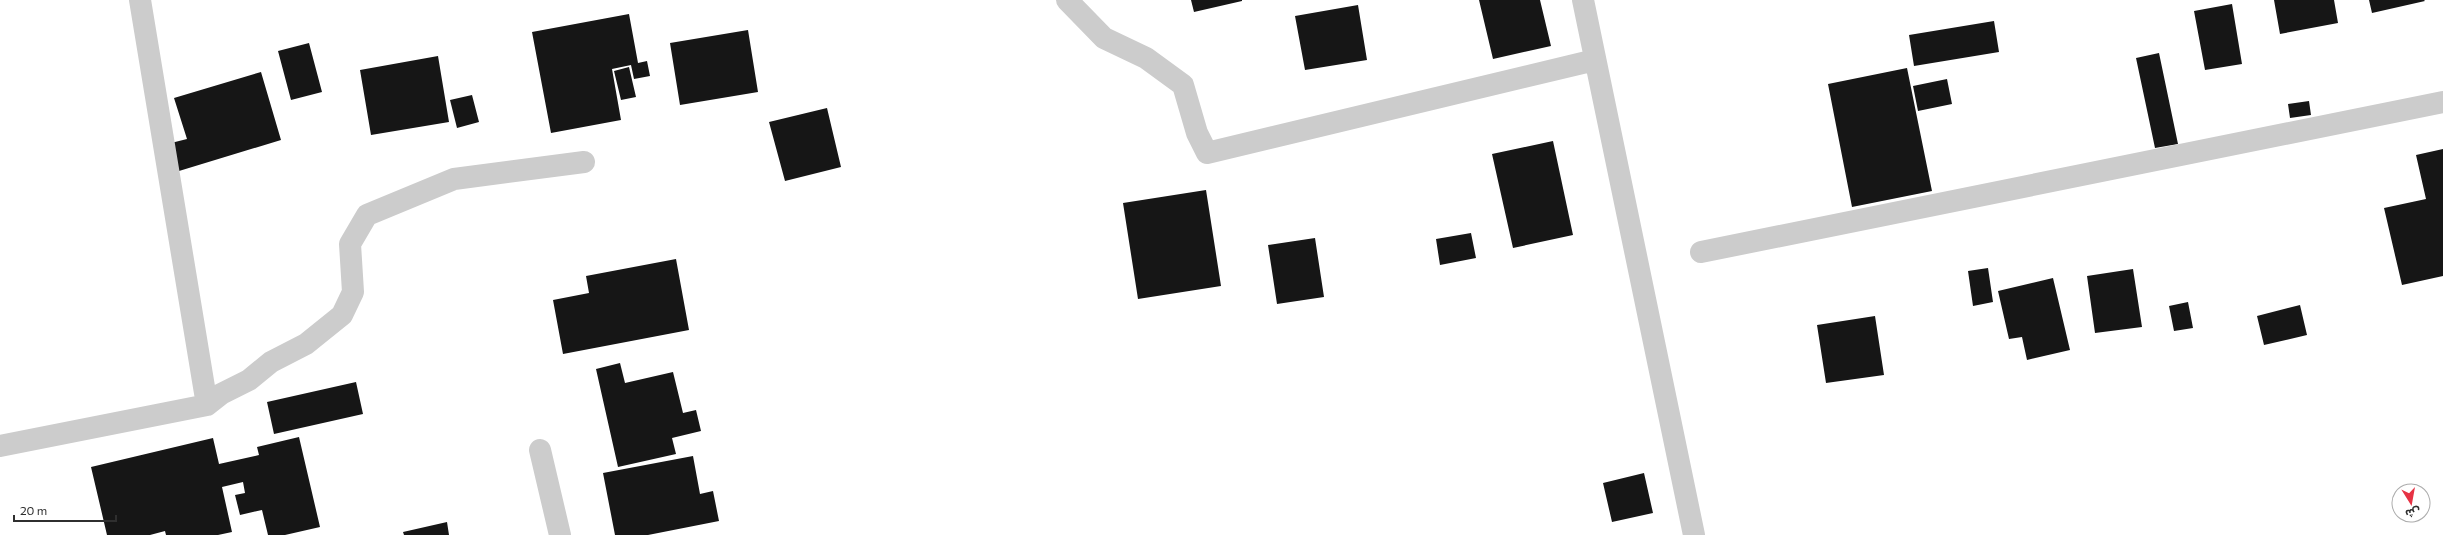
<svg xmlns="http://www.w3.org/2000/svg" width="2443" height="535" font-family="Commissioner,'Noto Sans Arabic',sans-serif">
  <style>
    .building { fill: #161616 }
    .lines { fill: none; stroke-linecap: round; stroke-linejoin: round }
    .minor { stroke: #ccc; stroke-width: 22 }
  </style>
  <rect width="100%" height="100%" fill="#fff"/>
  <path class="building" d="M1191 0H1242V1L1194 12Z
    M1479 0H1540L1551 46 1493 59Z
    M2274 0H2334L2338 23 2280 34Z
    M2369 0H2424L2425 1 2372 13Z
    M2232 4 2242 64 2205 70 2194 11Z
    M1358 5 1367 60 1305 70 1295 16Z
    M629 14 638 63 647 61 650 76 634 79 631 65 612 69 621 120 551 133 532 32Z
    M1994 21 1999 52 1914 66 1909 35Z
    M748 30 758 92 680 105 670 43Z
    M309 43 322 92 291 100 278 51Z
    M2159 53 2178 144 2155 148 2136 58Z
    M438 56 449 122 371 135 360 70Z
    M629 67 636 97 621 100 614 71Z
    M1907 68 1932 191 1852 207 1828 84Z
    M261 72 281 140 179 171 171 143 187 139 174 98Z
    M1947 79 1952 104 1918 111 1913 86Z
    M472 95 479 122 457 128 450 100Z
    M2309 101 2311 115 2290 118 2288 104Z
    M827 108 841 167 785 181 769 122Z
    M1553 141 1573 235 1513 248 1492 154Z
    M2443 149V276L2402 285 2384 208 2426 199 2416 155Z
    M1206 190 1221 286 1138 299 1123 203Z
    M1471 233 1476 258 1440 265 1436 239Z
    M1315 238 1324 297 1277 304 1268 245Z
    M676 259 689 330 563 354 553 300 589 293 586 276Z
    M1988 268 1993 302 1973 306 1968 271Z
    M2133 269 2142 327 2095 333 2087 276Z
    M2053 278 2070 350 2027 360 2022 337 2009 339 1998 291Z
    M2188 302 2193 328 2174 331 2169 306Z
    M2300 305 2307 335 2264 345 2257 316Z
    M1875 316 1884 375 1826 383 1817 325Z
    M620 363 625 383 673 372 683 413 696 410 701 431 672 438 676 454 618 467 596 369Z
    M356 382 363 414 274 434 267 402Z
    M299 437 320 527 285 535H268L262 510 240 515 235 495 245 493 243 482 222 487 232 532 218 535H166L165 531 150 535H107L91 467 213 438 219 464 259 455 257 447Z
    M693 456 700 494 713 491 719 521 648 535H615L603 473Z
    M1644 473 1653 513 1612 522 1603 483Z
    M447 522 449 535H404L403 532Z"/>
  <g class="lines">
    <path class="minor" d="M140 0 207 405
      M1067 0 1104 38 1146 58 1183 85 1197 133 1207 153 1595 60
      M1583 0 1694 535
      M1701 252 2443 102
      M0 446 207 405 221 394 249 380 271 362 306 344 342 315 353 292 350 244 367 215 454 179 584 162
      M540 450 560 535"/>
  </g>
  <g transform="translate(2411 503) rotate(169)"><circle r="19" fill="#ffffff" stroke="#acacac"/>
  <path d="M0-3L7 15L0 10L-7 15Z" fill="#e63244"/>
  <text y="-6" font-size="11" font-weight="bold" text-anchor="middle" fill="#2f2f2f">ش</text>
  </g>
  <path d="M14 515v6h102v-6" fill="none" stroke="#2f2f2f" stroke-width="2"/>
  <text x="20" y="515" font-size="12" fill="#2f2f2f" stroke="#ffffff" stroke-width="3" paint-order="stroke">20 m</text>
</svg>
